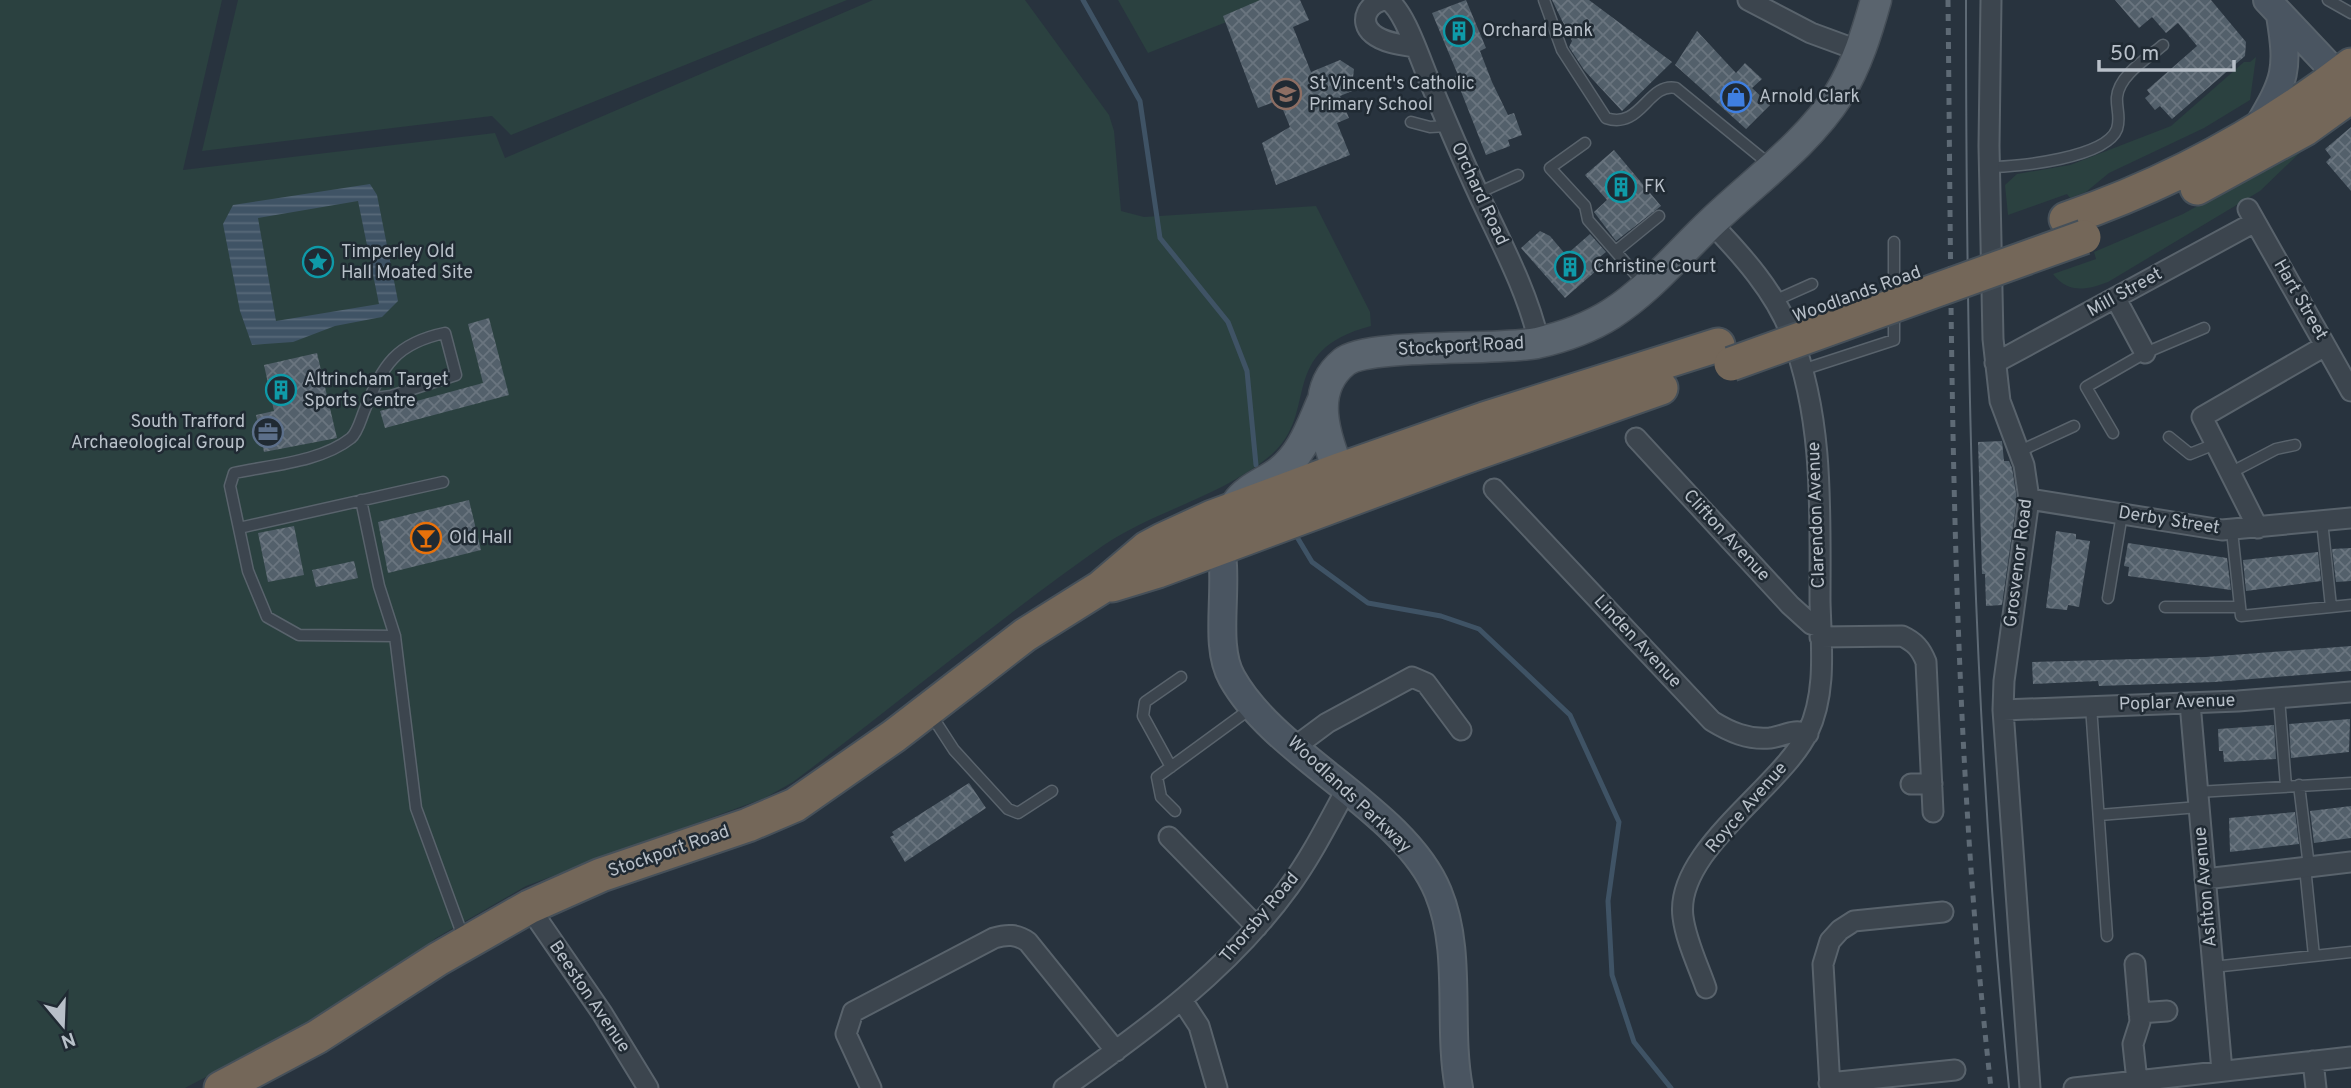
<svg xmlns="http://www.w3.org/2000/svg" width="2351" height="1088" font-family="Overpass,sans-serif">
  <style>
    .green { fill: #2b4140 }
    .water { fill: url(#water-rules); fill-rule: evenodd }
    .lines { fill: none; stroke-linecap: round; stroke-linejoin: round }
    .stream { stroke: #3f5365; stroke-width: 5 }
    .building { fill: url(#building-cross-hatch) }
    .lane-casing { stroke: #59636c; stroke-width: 13 }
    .street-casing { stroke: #59636c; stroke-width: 23 }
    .secondary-casing { stroke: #59636c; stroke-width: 30 }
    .primary-casing { stroke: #454e57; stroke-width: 33 }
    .highway-casing { stroke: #465059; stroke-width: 37 }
    .lane { stroke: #3c454e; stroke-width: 10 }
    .street { stroke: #3c454e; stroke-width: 19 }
    .secondary { stroke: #4a5561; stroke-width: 26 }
    .primary { stroke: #5a646e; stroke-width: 30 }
    .highway { stroke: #746759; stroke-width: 33 }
    .tram { stroke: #5e6a75; stroke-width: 2 }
    .rail { stroke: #5e6a75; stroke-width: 5; stroke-dasharray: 7 7; stroke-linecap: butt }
    .highway-bridge-casing { stroke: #465059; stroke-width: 37; stroke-linecap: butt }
    .highway-bridge { stroke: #746759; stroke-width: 33 }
    .labels { text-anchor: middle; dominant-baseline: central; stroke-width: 5; stroke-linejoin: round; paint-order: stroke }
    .poi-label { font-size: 18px; fill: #b8c0c9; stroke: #202a33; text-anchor: start }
    .street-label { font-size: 18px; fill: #b8c0c9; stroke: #202a33 }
  </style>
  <defs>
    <pattern id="water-rules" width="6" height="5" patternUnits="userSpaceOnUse" patternTransform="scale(1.75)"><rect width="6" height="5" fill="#3f5365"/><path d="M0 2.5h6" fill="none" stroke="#596a7a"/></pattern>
    <pattern id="building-cross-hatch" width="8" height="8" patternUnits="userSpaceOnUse" patternTransform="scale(1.75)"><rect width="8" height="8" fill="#53606b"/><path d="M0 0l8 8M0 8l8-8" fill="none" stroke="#6a757f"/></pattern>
  </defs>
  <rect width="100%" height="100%" fill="#28333e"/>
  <path class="green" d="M0 0H222L183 170 495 133 505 158 873 0H1025L1109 115 1114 131 1121 211 1144 217 1316 206 1370 312 1371 326C1275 351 1321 412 1271 455 1223 496 1156 510 1104 545 997 620 897 704 793 782L765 798 526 886 436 938 411 958 307 1024 185 1088H0Z
    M238 0H847L511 135 492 116 202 151Z
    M1118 0H1282L1148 53Z
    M2256 57 2250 100 2204 128 2109 173 2086 192 2070 198 2067 194 2008 215 2005 185 2017 174 2070 165 2171 126 2244 62H2250Z
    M2310 143 2260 191 2108 282C2087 290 2068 294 2053 274L2096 259 2094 252 2183 214Z"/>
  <path class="water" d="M370 184 377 195 398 301 382 317 335 326 293 342 252 345 240 311 223 224 233 205ZM358 201 379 304 276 321 258 218Z"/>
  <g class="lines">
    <path class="stream" d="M1083 0 1140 101 1160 238 1228 322 1247 371 1256 465
      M1297 537 1312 562 1368 603 1441 616 1479 629 1570 715 1619 822 1608 901 1612 975 1634 1042 1671 1088"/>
  </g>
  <path class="building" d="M1260 0H1300L1309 20 1293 27 1311 72 1340 60 1354 69 1353 78 1357 89 1340 96 1349 118 1337 123 1350 155 1276 185 1262 143 1290 127 1279 100 1258 108 1223 16Z
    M1466 0 1486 48 1480 51 1492 82 1508 115 1514 113 1522 135 1508 140 1510 146 1486 155 1455 76 1458 75 1432 13Z
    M1552 0H1589L1672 62 1622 111 1584 70 1569 47 1572 41Z
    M2115 0H2211L2246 42 2245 56 2172 119 2160 106 2155 110 2145 98 2150 94 2147 90 2197 46 2178 23 2166 33 2152 17 2139 28Z
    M1697 31 1736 73 1745 63 1762 79 1752 88 1770 105 1746 129 1675 65Z
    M2351 127V191L2326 162 2331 157 2325 149Z
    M1614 150 1661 206 1616 241 1594 212 1607 200 1585 175Z
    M1540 231 1550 236 1566 255 1590 234 1606 252 1600 257 1605 263 1565 298 1521 248Z
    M489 318 509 395 385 428 380 411 483 383 468 324Z
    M317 353 337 438 264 452 256 415 274 411 264 365Z
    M2002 441 2004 461H2009L2012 468 2017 499 2002 605 1986 606 1985 574H1982L1978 442Z
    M469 500 481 550 388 573 378 522Z
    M294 526 304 575 268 582 258 533Z
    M2056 531 2076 534V539L2090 541 2079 607 2068 605 2067 610 2046 608Z
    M2128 543 2227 558 2231 590 2128 576 2129 567 2124 566Z
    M2351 548V581L2336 582 2332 549Z
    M2318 552 2321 581 2246 591 2243 560Z
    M354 561 358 578 316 587 312 570Z
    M2351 646V671L2215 682 2099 686 2098 681 2033 684 2032 662 2206 657Z
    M2350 719 2349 752 2291 758 2289 724Z
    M2274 725 2276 759 2224 762 2223 751H2219L2218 729Z
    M969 783 986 808 905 862 890 837 894 835 892 832Z
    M2351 806V838L2314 843 2310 811Z
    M2295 812 2299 844 2230 852 2229 818Z"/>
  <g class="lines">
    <g class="lane-casing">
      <path id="lane" d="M1544 0 1562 50 1606 118C1641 130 1648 82 1676 88L1769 164
        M2328 0 2351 13
        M1411 122 1430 127 1448 126
        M1585 143 1550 168 1585 206 1588 220 1644 284
        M1990 167C2018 167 2106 158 2117 129 2121 117 2116 108 2117 97 2119 75 2148 58 2163 45
        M1478 193 1518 175
        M1616 251 1659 216
        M1774 301 1812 284
        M1802 370 1894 340V242
        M369 399 391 396 456 375 445 333C396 343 383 365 365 409 361 418 358 432 351 438 321 462 271 465 234 473L230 486 248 571 267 617 299 635 395 636
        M2113 433 2086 387 2145 353 2204 328
        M2169 437 2190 454 2215 444
        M2020 451 2074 426
        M2230 473 2276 449 2295 445
        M361 500 379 586 395 636 416 808 464 939
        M2322 521 2331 607 2351 605
        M239 528 443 482
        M2232 531 2241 616 2331 607
        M2108 598 2122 514
        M2165 607H2240
        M2279 698 2286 786
        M2091 706 2107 936
        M930 713 954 750 1008 809 1018 813 1052 791
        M1171 767 1143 716 1145 702 1181 677
        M2299 785 2309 867
        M2197 792 2351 783
        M1175 811 1161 797 1157 777 1250 709
        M2099 815 2199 807
        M2305 867 2314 956
        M2213 967 2351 952"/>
    </g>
    <g class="street-casing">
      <path id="street" d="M1748 0 1811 33 1860 51
        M1991 0 1989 146 1993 339 2000 401 2024 465 2029 499 2004 681 2003 710 2030 1088
        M1415 47C1402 45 1384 43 1373 34 1357 21 1369 1 1387 0 1404 8 1421 62 1429 80 1447 123 1465 166 1485 208 1506 252 1528 295 1539 342
        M2248 209 2351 391
        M2116 299 2145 353
        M1995 363 2255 222
        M1636 438 1790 605 1811 624 1820 627
        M1494 489 1712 721C1730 732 1748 740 1770 738 1785 736 1793 728 1808 734
        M2029 499 2222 530 2351 518
        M2258 528 2202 417 2325 346
        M1820 637 1902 636C1915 642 1921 649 1926 662L1933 812
        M2190 703 2222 1071
        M2003 710 2238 701 2351 692
        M1296 746 1327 723 1412 677 1426 683 1461 730
        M1911 784H1932
        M1169 837 1257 927
        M2205 879 2351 862
        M529 907 602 1013 648 1088
        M2135 964 2140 1022 2133 1044 2137 1081
        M1706 988C1698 965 1686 941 1683 917 1674 851 1782 787 1808 732 1827 693 1821 644 1820 601 1820 511 1824 420 1791 334 1775 292 1742 255 1711 223
        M1182 1000 1199 1026 1217 1088
        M2139 1013 2167 1011
        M2313 1061 2316 1088
        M1829 1083 1955 1070
        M871 1088 846 1034 853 1012 994 938C1007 934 1017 934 1028 942L1116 1051
        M1064 1088C1147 1029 1229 970 1289 887 1311 857 1328 823 1346 790
        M1830 1088 1823 964 1830 941 1840 930 1854 921 1943 912
        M2074 1088 2351 1057"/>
    </g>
    <g class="secondary-casing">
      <path id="secondary" d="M2267 0 2350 88
        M2257 128C2286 79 2289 71 2280 15
        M1217 531C1233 578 1211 641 1232 678 1276 757 1404 809 1438 892 1463 952 1447 1025 1459 1088"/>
    </g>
    <g class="primary-casing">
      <path id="primary" d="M1347 494C1333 452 1302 396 1344 362 1367 343 1496 351 1537 343 1563 337 1589 328 1611 314 1650 289 1679 253 1713 221 1755 181 1808 143 1839 94 1857 65 1867 32 1876 0
        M1236 504C1247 488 1264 483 1279 472 1302 455 1311 427 1322 402"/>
    </g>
    <g class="highway-casing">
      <path id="highway" d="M2197 188 2305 129 2351 96
        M2066 219C2168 184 2266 131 2351 65
        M1112 585 1158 571 1462 458 1661 388
        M221 1088 317 1037 438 959 529 907 601 875 748 825 795 805 894 736 1025 635 1100 588 1147 548 1162 540 1212 517 1339 470 1484 419 1718 345"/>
    </g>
    <use href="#lane" class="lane"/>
    <use href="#street" class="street"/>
    <use href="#secondary" class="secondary"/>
    <use href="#primary" class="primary"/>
    <use href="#highway" class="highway"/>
    <path class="tram" d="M1966 0C1966 363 1973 727 2009 1088"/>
    <path class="rail" d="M1948 0C1952 362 1950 727 1991 1088"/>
    <g class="highway-bridge-casing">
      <path id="highway-bridge" d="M1731 364 2084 237"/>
    </g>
    <use href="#highway-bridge" class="highway-bridge"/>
  </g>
  <defs>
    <g id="building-ring" transform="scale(1.575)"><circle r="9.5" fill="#202a33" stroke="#0f9aa8" stroke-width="1.5"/><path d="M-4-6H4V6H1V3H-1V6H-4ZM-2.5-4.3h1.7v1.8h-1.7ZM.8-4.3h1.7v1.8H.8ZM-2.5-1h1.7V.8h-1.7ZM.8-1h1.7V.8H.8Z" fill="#0f9aa8"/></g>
    <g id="school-ring" transform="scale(1.575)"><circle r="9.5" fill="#202a33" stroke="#8d6e63" stroke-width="1.5"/><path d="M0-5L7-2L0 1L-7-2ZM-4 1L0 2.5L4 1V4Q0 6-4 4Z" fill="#8d6e63"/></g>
    <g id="shop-ring" transform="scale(1.575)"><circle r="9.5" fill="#202a33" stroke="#3f7fe0" stroke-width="1.5"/><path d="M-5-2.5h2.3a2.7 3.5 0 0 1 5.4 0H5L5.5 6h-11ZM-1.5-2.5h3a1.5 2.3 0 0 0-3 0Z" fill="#3f7fe0"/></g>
    <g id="sight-ring" transform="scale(1.575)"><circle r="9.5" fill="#202a33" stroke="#0f9aa8" stroke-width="1.5"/><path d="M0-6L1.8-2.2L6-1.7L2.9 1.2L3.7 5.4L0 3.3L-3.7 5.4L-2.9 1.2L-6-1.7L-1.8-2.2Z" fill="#0f9aa8"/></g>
    <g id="office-ring" transform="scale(1.575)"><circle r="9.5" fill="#202a33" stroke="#5c6f8a" stroke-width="1.5"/><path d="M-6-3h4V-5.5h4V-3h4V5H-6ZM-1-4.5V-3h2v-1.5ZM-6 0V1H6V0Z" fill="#5c6f8a"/></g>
    <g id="bar-ring" transform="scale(1.575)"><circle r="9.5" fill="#202a33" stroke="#e8710a" stroke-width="1.5"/><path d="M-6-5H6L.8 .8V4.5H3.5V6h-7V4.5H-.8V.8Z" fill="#e8710a"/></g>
  </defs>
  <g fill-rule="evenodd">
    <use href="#building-ring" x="1459" y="31"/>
    <use href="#school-ring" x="1286" y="94"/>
    <use href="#shop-ring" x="1736" y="97"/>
    <use href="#building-ring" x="1621" y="187"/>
    <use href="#sight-ring" x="318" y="262"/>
    <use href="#building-ring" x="1570" y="267"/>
    <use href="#building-ring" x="281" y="390"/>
    <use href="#office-ring" x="268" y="432"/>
    <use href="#bar-ring" x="426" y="538"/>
  </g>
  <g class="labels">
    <g class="poi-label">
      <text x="1482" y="31">Orchard Bank</text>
      <text x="1309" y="84">St Vincent's Catholic<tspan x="1309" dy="21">Primary School</tspan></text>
      <text x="1759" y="97">Arnold Clark</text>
      <text x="1644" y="187">FK</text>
      <text x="341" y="252">Timperley Old<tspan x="341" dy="21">Hall Moated Site</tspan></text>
      <text x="1593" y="267">Christine Court</text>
      <text x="304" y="380">Altrincham Target<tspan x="304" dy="21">Sports Centre</tspan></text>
      <text x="245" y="422" text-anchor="end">South Trafford<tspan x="245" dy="21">Archaeological Group</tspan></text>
      <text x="449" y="538">Old Hall</text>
    </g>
    <g class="street-label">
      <text transform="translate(1479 194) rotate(65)">Orchard Road</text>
      <text transform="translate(2125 293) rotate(-29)">Mill Street</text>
      <text transform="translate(1857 295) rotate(-20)">Woodlands Road</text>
      <text transform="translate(2300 300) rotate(60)">Hart Street</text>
      <text transform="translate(1461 347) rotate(-3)">Stockport Road</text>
      <text transform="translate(1817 515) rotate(-92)">Clarendon Avenue</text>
      <text transform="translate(2169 521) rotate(9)">Derby Street</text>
      <text transform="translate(1726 536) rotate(47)">Clifton Avenue</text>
      <text transform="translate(2019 563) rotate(-83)">Grosvenor Road</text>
      <text transform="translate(1637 642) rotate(47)">Linden Avenue</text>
      <text transform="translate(2177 703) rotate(-2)">Poplar Avenue</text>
      <text transform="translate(1349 795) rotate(43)">Woodlands Parkway</text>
      <text transform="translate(1747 808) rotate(-49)">Royce Avenue</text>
      <text transform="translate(669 852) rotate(-19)">Stockport Road</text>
      <text transform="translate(2206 887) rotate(-95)">Ashton Avenue</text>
      <text transform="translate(1260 918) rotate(-50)">Thorsby Road</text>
      <text transform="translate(589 997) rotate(56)">Beeston Avenue</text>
    </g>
  </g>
  <g transform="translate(63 1025) rotate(161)" stroke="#202a33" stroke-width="5" paint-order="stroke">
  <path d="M0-5L12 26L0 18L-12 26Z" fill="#b8c0c9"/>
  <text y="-10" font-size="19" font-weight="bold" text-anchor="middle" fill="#b8c0c9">N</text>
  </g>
  <path d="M2099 60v10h135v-10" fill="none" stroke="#b8c0c9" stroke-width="3.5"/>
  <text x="2110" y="60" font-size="21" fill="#b8c0c9" stroke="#202a33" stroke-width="5" paint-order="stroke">50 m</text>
</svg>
